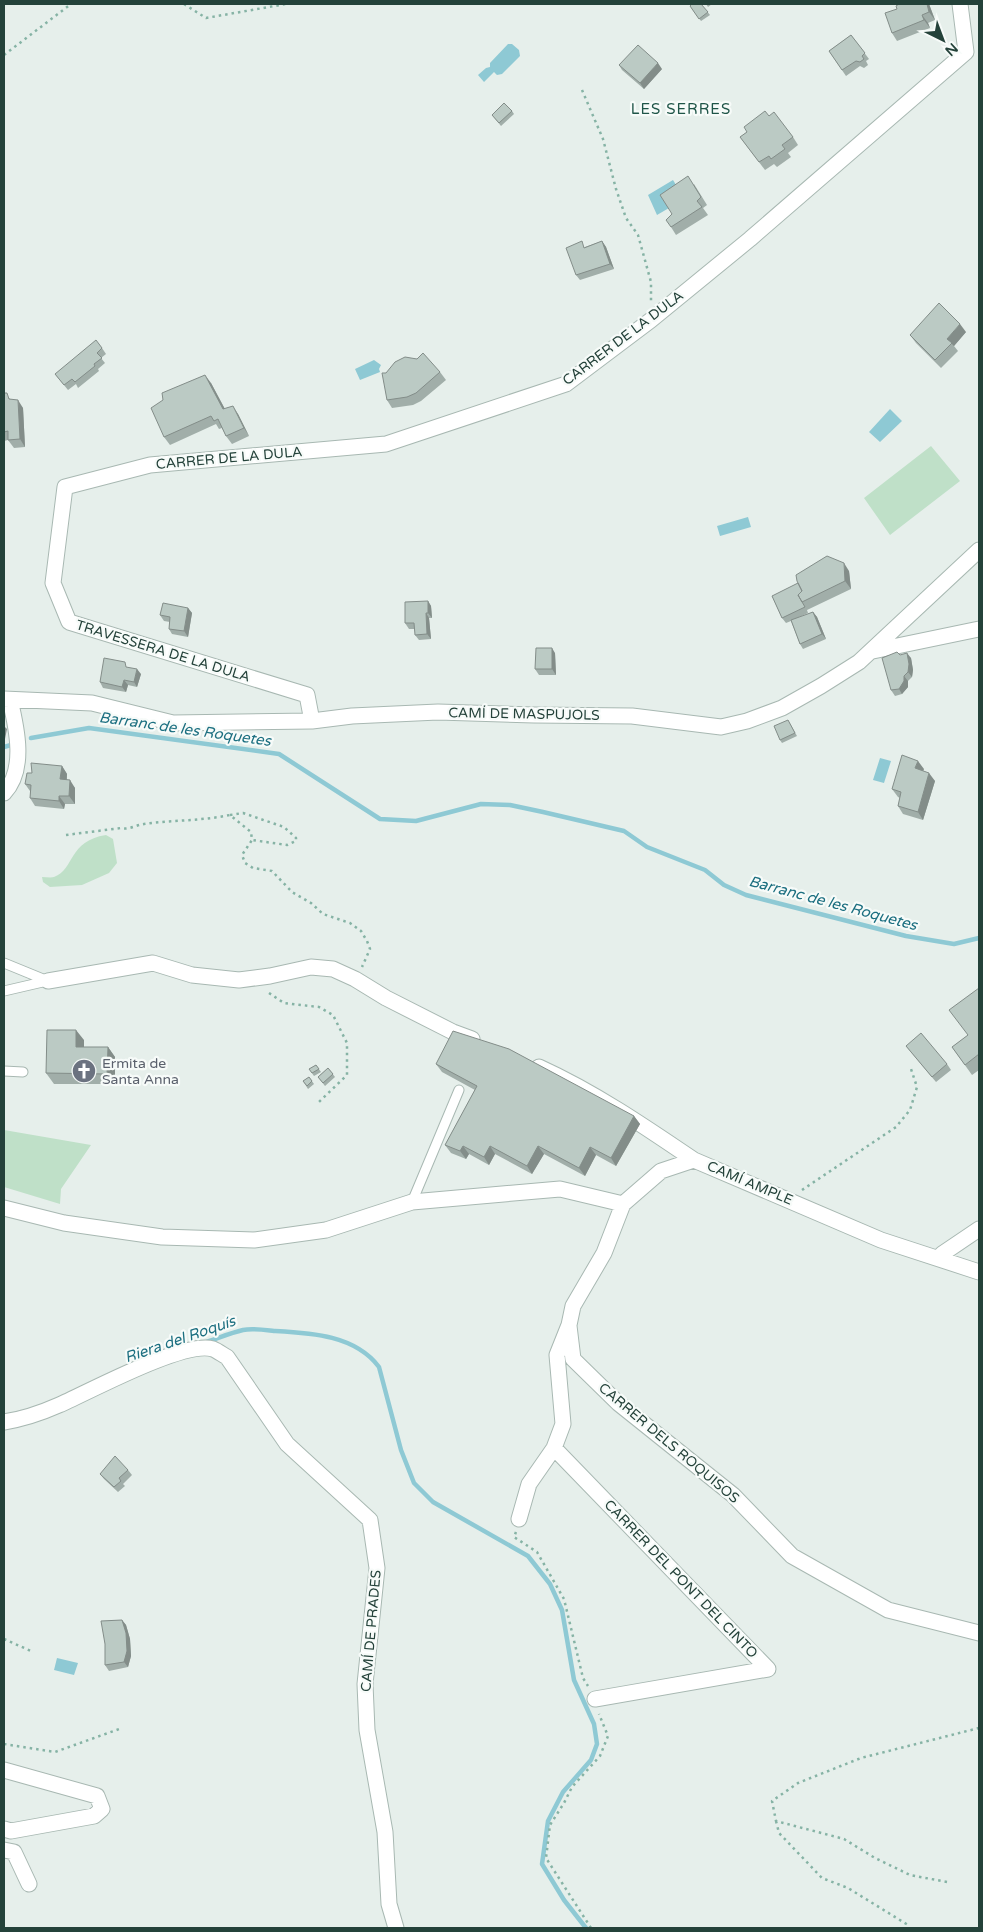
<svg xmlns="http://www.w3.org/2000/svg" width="983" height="1932" font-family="'Varela Round',sans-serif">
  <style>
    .green { fill: #bfe0c8 }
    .water { fill: #8ec9d4 }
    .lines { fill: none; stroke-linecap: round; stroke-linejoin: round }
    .stream { stroke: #8ec9d4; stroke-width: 4.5 }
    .service-casing { stroke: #a8b8b2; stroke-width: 11 }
    .minor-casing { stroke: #a8b8b2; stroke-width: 17 }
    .path { stroke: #86b3a5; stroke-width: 2.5; stroke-dasharray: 2.5 4; stroke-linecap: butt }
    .service { stroke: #fff; stroke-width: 9 }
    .minor { stroke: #fff; stroke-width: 15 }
    .wall { fill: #a1aea9 }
    .shaded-wall { fill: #838d89 }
    .building { fill: #bbcac4; stroke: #838d89 }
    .labels { text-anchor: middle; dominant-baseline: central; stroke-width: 4.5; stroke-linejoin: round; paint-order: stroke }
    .street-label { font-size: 14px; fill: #24423a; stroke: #f7fbf9 }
    .worship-label { font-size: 14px; fill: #5b616d; stroke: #f7fbf9; text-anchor: start }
    .neighbourhood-label { font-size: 15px; letter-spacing: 1px; fill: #1f5548; stroke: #f7fbf9 }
    .water-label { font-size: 15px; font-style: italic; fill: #1c6f80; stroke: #f7fbf9 }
  </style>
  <rect width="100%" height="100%" fill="#e6efeb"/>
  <path class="green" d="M931 446 960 481 890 535 864 498Z
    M106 835 113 839 117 863 109 873 82 885 50 887 43 882 42 877C46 877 51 878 54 877 75 869 68 841 106 835Z
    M4 1130 91 1145 61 1189 60 1204 4 1187Z"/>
  <path class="water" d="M508 44H512L519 50 520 56 502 74 497 75 494 72 484 82 478 75 486 68 490 67V63Z
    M673 180 681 193 669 208 657 215 648 195Z
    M374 360 381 365 379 369 380 372 360 380 355 369Z
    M890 409 902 421 880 442 869 432Z
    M748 517 751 527 720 536 717 526Z
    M880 758 891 761 884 783 873 780Z
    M57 1658 78 1663 74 1675 54 1670Z"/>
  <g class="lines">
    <path class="stream" d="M31 738 89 728 279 754 380 819 416 821 481 804 510 805 543 812 624 831 647 847 705 870 724 885 746 895 906 936 954 944 979 938
      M4 747 11 745
      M203 1343C216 1339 230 1333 243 1330 253 1328 265 1330 274 1331 311 1333 355 1335 379 1367L401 1450 414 1483 433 1502 528 1556 550 1584 562 1610 574 1680 594 1724 597 1744 591 1760 563 1792 548 1821 542 1864 564 1900 586 1928"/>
    <g class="service-casing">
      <path id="service" d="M4 963 48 981
        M4 991 47 981
        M4 1071 23 1072
        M412 1202 459 1090"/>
    </g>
    <g class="minor-casing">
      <path id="minor" d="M873 651 979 629
        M4 699 92 703 173 723 312 721 352 716 438 712 534 715 632 716 721 727 747 721 782 708 821 686 859 662 979 550
        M312 721 307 695 69 622 53 583 65 487 150 465 386 444 566 384 651 320 750 239 966 52 960 4
        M4 793C26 770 17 729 10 700
        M48 981 153 963 192 975 239 980 270 976 311 967 333 969 355 979 386 998 453 1032 472 1039
        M539 1067C594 1092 644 1126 694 1160
        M4 1208 64 1223 162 1237 254 1240 326 1230 412 1202 560 1189 623 1204
        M942 1254 979 1229
        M569 1326 573 1359 618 1403 733 1495 792 1556 888 1610 979 1633
        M4 1422C23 1419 41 1413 59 1405 89 1392 184 1340 213 1349 218 1351 223 1355 227 1357L287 1444 370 1520 377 1568 365 1684 367 1730 385 1832 389 1904 396 1928
        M554 1448 768 1669 595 1699
        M519 1519 529 1484 554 1448 563 1424 557 1355 569 1325 573 1306 604 1253 623 1204 661 1171 694 1160 881 1240 979 1272
        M4 1770 97 1796 102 1809 94 1816 11 1831 4 1829
        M4 1850 14 1852 29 1884"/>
    </g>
    <path class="path" d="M184 4 206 18 286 4
      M4 55 71 4
      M582 90 603 139 616 189 626 218 638 235 651 282V301
      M230 815 243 813 284 827 296 838V841L287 845 252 840
      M66 835 121 828C129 830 136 825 144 824 172 820 201 821 230 815L251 832 252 840 242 855 245 863 253 868 272 871 292 892 311 903 323 914 350 923 361 931 367 941 370 949 362 967
      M269 993 284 1003 319 1007 333 1015 347 1043V1075L318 1103
      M802 1190 896 1127 910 1110 917 1087 910 1066
      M516 1532 514 1537 537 1552 564 1599 583 1678 588 1686
      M4 1639 31 1651
      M4 1744 55 1752 122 1728
      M776 1821 779 1833 822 1878 848 1888 908 1925
      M947 1882 910 1875 875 1858 844 1839 776 1821 772 1801 798 1783 861 1758 979 1728
      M591 1928 546 1858 550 1825 564 1803 572 1787 600 1756 608 1736 599 1714"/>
    <use href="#service" class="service"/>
    <use href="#minor" class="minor"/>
  </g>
  <path class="wall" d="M701 4 710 15 701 21 690 6Z
    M706 4H712L708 7Z
    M899 4H929L935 20 928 23 930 28 897 41 892 33Z
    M851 35 869 59 866 61 868 65 864 68 860 66 846 76 829 51Z
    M619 65 662 69 644 89 622 70Z
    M512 111 514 114 501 126 492 115Z
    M769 116 793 137 798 145 788 153 791 157 777 167 774 164 765 170 740 137Z
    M694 184 707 205 703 208 708 215 676 235 671 227 672 214Z
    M602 241 606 247 614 269 580 280 576 275 585 247Z
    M966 332 954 346 958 351 941 368 916 343 910 335Z
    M102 348 106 354 101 358 105 363 98 369 99 371 78 388 76 384 68 390 55 374Z
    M440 372 446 380 421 401 413 405 392 408 387 400 386 373Z
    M211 383 225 409 238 414 249 436 232 444 226 436 222 428 219 429 216 424 170 445 164 437 163 400Z
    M4 393 11 400 23 408 25 447 14 448 8 440 4 441Z
    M849 571 851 589 807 610 808 613 795 619 813 612 817 617 826 639 803 649 800 644 791 621 786 623 782 618 772 596Z
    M428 601 431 606 432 618H429L431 639 419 640 415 635V629H409L405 623Z
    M188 608 192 613 188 637 172 634 169 629 170 622 164 621 160 615Z
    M555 653 556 675H539L535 669Z
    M900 655 911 658 913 670 912 677 908 681V687L902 694 895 696 891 690Z
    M141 674 137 687 128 685 126 692 103 688 100 682Z
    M788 720 797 736 782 743 780 740Z
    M62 766 67 774V780L75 788V804H65L64 809 35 806 30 798V791L25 784 32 773Z
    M924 769 923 771 935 781 923 820 903 814 898 806 900 798 898 797 892 789Z
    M979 988V1070L972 1075 952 1047 967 1036Z
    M84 1040V1047H108L115 1057V1084H54L46 1073Z
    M906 1046 947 1064 951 1070 936 1082Z
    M436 1064 634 1116 640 1124 616 1166 596 1155 585 1176 544 1154 532 1174 495 1154 489 1165 469 1154 466 1159 451 1153 445 1145 475 1090 442 1072Z
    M316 1065 321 1072 314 1076 309 1069Z
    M328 1068 335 1077 325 1086 318 1077Z
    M309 1077 314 1084 308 1089 303 1081Z
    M128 1470 132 1475 123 1484 125 1486 118 1492 104 1479 100 1474Z
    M122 1620 126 1625 130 1639 131 1656 128 1667 109 1671 105 1665Z"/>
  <path class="shaded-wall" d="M927 4H929L935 20 929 12Z
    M922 15 928 23 930 28 924 20Z
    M658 63 662 69 644 89 640 83Z
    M602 241 606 247 614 269 610 264Z
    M960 324 966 332 954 346 947 339Z
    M205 375 211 383 229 417 223 409Z
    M18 400 23 408 25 447 20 439Z
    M233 406 238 414 249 436 244 428Z
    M844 563 849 571 851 589 845 581Z
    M428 601 431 606 432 618 428 613Z
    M188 608 192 613 188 637 184 631Z
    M813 612 817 617 826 639 822 634Z
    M426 613 429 618 431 639 427 634Z
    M552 648 555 653 556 675 552 669Z
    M907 653 911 658 913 670 912 677 908 672Z
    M137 669 141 674 137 687 134 682Z
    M904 676 908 681V687L902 694 899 689Z
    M124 680 128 685 126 692 122 687Z
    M4 720 5 721 4 726 7 729 5 739 4 736Z
    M918 761 924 769 921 776 915 768Z
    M62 766 67 774 66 787 60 779Z
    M929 773 935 781 923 820 918 812Z
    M70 780 75 788V804L69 796Z
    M59 796 65 804 64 809 59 801Z
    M76 1030 84 1040V1057L76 1047Z
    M108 1047 115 1057V1084L107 1074Z
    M634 1116 640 1124 616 1166 611 1158Z
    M463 1146 469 1154 466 1159 460 1151Z
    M490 1146 495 1154 489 1165 484 1157Z
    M538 1146 544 1154 532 1174 527 1166Z
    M590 1147 596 1155 585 1176 579 1168Z
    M122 1620 126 1625 130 1639 131 1656 128 1667 124 1662Z"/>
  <path class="building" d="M692 4H701L708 12 699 19 690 6Z
    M899 4H927L929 12 922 15 924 20 892 33 885 13 897 9 896 6Z
    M851 35 865 53 862 56 864 59 860 62 856 61 842 70 829 51Z
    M638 45 658 63 640 83 619 65Z
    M504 103 512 111 499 123 492 115Z
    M765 111 769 116 774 112 793 137 782 145 785 149 771 159 769 156 759 162 740 137 747 132 744 127Z
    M688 176 701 197 697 201 702 207 671 227 666 220 672 214 660 195Z
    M582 241 584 248 602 241 610 264 576 275 566 248Z
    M939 303 960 324 947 339 952 343 935 360 910 335Z
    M96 340 102 348 97 353 102 358 94 364 95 366 75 382 72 379 64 385 55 374Z
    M423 353 440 372 416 393 407 397 387 400 382 373H386L395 362 405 357 417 359Z
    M205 375 223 409 233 406 244 428 226 436 218 419 214 421 211 416 164 437 151 408 163 400 162 393Z
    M4 393H7L9 399 18 400 20 439 8 440V431L4 432Z
    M827 556 844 563 845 581 802 602 798 595 802 591 797 581 796 575Z
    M798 583 802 591 798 595 805 607 782 618 772 596Z
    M428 601V613H426L427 634 415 635 414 623H405V602Z
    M163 603 188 608 184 631 169 629 170 617 160 615Z
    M813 612 822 634 800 644 791 620Z
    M536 648H552V669H535Z
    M897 652 900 655 907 653 909 664 908 672 904 676V681L899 689 891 690 882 658Z
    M104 658 125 662 126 667 137 669 134 682 124 680 122 687 100 682Z
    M788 720 795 733 780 740 774 726Z
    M902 755 918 761 915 768 929 773 918 812 898 806 901 792 892 789Z
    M31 763 62 766 60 779 70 780 69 796H59V801L30 798 31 785 25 784 27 773H32Z
    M979 988V1054L965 1065 952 1047 968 1035 949 1010Z
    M47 1030H76V1047H108L107 1074 46 1073Z
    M453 1031 509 1049 634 1116 611 1158 590 1147 579 1168 538 1146 527 1166 490 1146 484 1157 463 1146 460 1151 445 1145 477 1086 436 1064Z
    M921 1033 947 1064 932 1077 906 1046Z
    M316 1065 319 1069 312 1073 309 1069Z
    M328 1068 333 1074 323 1083 318 1077Z
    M309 1077 312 1081 307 1086 303 1081Z
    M115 1456 128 1470 119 1478 121 1481 114 1487 100 1474Z
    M122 1620 126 1633 127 1651 124 1662 105 1665V1644L101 1621Z"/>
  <defs>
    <g id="church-disc" transform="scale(1.25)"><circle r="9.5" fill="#6b7280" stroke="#f7fbf9"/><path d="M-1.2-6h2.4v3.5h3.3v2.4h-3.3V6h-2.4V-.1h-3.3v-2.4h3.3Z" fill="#fff"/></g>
  </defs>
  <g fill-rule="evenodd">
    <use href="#church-disc" x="84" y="1071"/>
  </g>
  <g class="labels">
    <g class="street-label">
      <text transform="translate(623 338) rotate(-37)">CARRER DE LA DULA</text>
      <text transform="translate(229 458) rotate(-5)">CARRER DE LA DULA</text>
      <text transform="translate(163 651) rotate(17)">TRAVESSERA DE LA DULA</text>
      <text transform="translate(524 714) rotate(1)">CAMÍ DE MASPUJOLS</text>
      <text transform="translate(750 1183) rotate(23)">CAMÍ AMPLE</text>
      <text transform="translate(669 1443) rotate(40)">CARRER DELS ROQUISOS</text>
      <text transform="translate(681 1579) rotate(46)">CARRER DEL PONT DEL CINTO</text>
      <text transform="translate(371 1631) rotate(-85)">CAMÍ DE PRADES</text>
    </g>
    <g class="worship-label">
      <text x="102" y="1063">Ermita de<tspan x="102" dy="16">Santa Anna</tspan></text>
    </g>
    <g class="neighbourhood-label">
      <text x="681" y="109">LES SERRES</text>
    </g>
    <g class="water-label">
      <text transform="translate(185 729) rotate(8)">Barranc de les Roquetes</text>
      <text transform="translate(833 903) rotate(15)">Barranc de les Roquetes</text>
      <text transform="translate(180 1339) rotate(-19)">Riera del Roquís</text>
    </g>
  </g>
  <rect width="983" height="1932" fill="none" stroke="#24423a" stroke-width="10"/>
  <g transform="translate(943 40) rotate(138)" stroke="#f7fbf9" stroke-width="4" paint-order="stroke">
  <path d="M0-4L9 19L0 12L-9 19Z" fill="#24423a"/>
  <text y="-8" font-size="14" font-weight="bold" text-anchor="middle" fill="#24423a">N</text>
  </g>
</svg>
